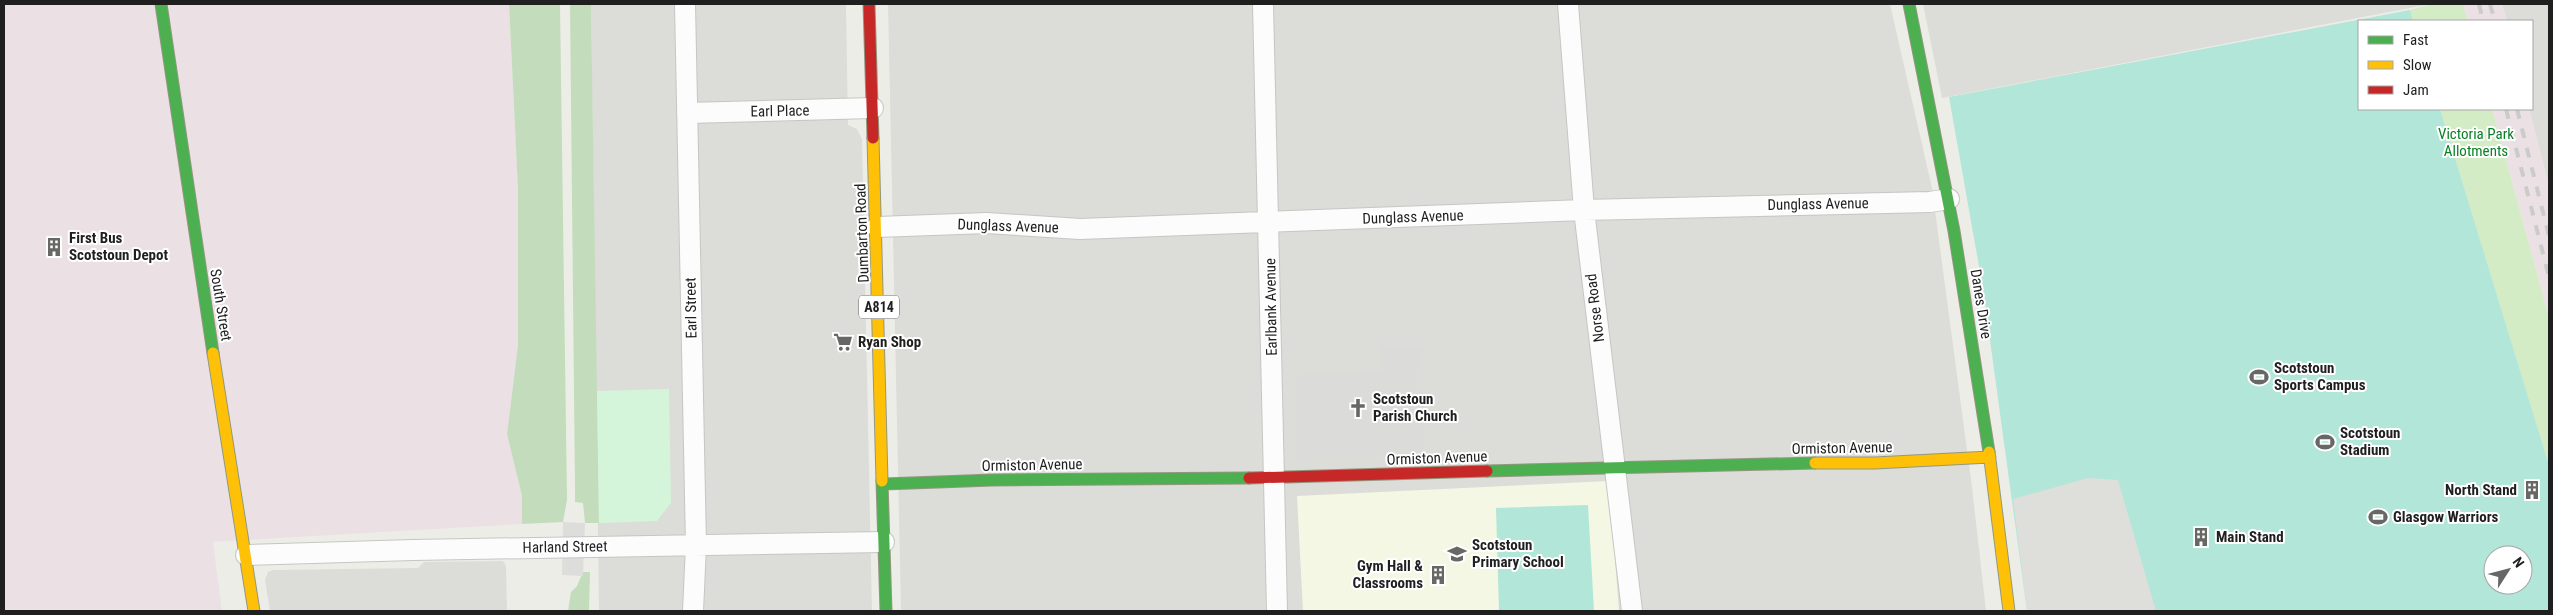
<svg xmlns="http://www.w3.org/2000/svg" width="2553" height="615" font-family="'Roboto Condensed',sans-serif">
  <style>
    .residential { fill: #dcdcd9 }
    .industrial { fill: #ebe1e5 }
    .education { fill: #f4f7e3 }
    .religious { fill: #dbdbd9 }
    .grass { fill: #d4ecc5 }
    .forest { fill: #c3ddbc }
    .park { fill: #d5f5da }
    .pitch { fill: #b2e6d8; fill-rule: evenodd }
    .parking { fill: #dededb }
    .pier { fill: #dddddb }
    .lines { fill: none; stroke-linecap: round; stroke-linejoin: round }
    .street-casing { stroke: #c6c6c4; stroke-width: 22 }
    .fast-casing { stroke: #92987f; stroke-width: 13 }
    .slow-casing { stroke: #92987f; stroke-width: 13 }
    .jam-casing { stroke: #92987f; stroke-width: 13 }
    .street { stroke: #fcfcfc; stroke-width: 20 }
    .fast { stroke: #4caf50; stroke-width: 11 }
    .slow { stroke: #ffc107; stroke-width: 11 }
    .jam { stroke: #c62828; stroke-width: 11 }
    .rail { stroke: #cbcbca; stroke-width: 4; stroke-dasharray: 10 10; stroke-linecap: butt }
    .labels { text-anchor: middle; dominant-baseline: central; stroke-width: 4; stroke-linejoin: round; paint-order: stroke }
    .shield { fill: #fff; stroke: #626262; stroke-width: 1 }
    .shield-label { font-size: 14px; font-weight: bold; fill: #1f1f1f }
    .street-label { font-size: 15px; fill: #1f1f1f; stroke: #fff }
    .park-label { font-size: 15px; fill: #098125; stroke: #fff }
    .poi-label { font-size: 15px; font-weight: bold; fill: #1f1f1f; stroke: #fff; text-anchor: start }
  </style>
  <rect width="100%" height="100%" fill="#edede8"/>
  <path class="residential" d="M591 4H846L848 125 857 129 862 139 872 611H599Z
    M888 4H1890L1932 188 1972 487 1986 611H901Z
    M1923 4H2431L1942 98Z
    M2502 4H2549V186L2529 109H2532V21H2507Z
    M503 561 506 566 507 611H270L265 580 268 572 273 570 418 568 424 562Z"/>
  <path class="industrial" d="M4 4H509L518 189V345L507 434 522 496V524L213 542 222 611H4Z
    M2463 4H2502L2507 21H2468Z
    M2492 109H2529L2549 186V318Z"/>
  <path class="education" d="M1609 481 1619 611H1303L1297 496Z"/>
  <path class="religious" d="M1381 347H1422L1425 456 1295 459V375L1382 372Z"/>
  <path class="grass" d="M2431 4H2463L2468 21H2413L2410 10Z
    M2440 109H2492L2549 318V465Z"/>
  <path class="forest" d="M509 4H560L567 500 563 522 522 524V496L507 434 518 345V189Z
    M570 4H591L599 523H585L583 503 575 502V490Z
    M583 572H590L589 611H568L571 592 577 586Z"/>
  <path class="park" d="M669 389 671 503 657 521 599 523 597 391Z"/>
  <path class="pitch" d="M2410 10 2413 21H2359V109H2440L2549 465V611H2027L1983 289 1949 97ZM2493 555H2523V585H2493Z
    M1588 505 1594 611H1499L1496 508Z"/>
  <path class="parking" d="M2088 478 2118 480 2156 611H2027L2013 499Z"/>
  <path class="pier" d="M563 522 585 523 583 576 562 575Z"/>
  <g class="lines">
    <g class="street-casing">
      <path id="street" d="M685 4 696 546 693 611
        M1263 4 1277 611
        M1568 4 1584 210 1632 611
        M687 113 873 108
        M877 227 987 223 1080 229 1584 210 1930 202 1949 199
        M246 555 413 550 884 542"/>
    </g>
    <g class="fast-casing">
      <path id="fast" d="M161 4 213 353
        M1909 4 1954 231 1989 452
        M1487 471 1815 463
        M882 481 886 611
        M884 484 993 480 1249 478"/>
    </g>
    <g class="slow-casing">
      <path id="slow" d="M873 138 882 481
        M213 353 254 611
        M1989 452 2009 611
        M1815 463H1875L1990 457"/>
    </g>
    <g class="jam-casing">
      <path id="jam" d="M869 4 873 138
        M1249 478 1487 471"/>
    </g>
    <use href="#street" class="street"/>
    <use href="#fast" class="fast"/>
    <use href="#slow" class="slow"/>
    <use href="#jam" class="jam"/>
    <path class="rail" d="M2479 4 2483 21
      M2490 4 2495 21
      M2506 109 2549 277
      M2517 109 2549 236"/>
  </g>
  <defs>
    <g id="building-bare" transform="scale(1.5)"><path d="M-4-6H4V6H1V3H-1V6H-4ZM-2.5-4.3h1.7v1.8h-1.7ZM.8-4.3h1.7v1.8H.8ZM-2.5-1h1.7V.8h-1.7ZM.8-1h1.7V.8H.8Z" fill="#676765" stroke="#fff" stroke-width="2.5" paint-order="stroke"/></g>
    <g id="supermarket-bare" transform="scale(1.5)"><path d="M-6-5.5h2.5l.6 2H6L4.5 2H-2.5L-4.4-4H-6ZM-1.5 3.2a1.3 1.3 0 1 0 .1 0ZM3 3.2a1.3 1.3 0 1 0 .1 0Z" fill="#676765" stroke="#fff" stroke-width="2.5" paint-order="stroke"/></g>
    <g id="stadium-bare" transform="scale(1.5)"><path d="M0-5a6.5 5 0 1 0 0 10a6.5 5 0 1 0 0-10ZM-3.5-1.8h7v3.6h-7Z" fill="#676765" stroke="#fff" stroke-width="2.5" paint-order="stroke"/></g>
    <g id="church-bare" transform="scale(1.5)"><path d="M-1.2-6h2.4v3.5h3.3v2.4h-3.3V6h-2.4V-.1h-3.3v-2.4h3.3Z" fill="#676765" stroke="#fff" stroke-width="2.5" paint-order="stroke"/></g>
    <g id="school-bare" transform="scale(1.5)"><path d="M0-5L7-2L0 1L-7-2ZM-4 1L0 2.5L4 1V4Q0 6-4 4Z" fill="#676765" stroke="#fff" stroke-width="2.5" paint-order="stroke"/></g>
  </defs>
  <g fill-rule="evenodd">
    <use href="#building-bare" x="54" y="247"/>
    <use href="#supermarket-bare" x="843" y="342"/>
    <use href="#stadium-bare" x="2259" y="377"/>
    <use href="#church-bare" x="1358" y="408"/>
    <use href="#stadium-bare" x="2325" y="442"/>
    <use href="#building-bare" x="2532" y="490"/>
    <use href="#stadium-bare" x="2378" y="517"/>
    <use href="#building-bare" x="2201" y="537"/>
    <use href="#school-bare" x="1457" y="554"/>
    <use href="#building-bare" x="1438" y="575"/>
  </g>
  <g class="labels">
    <rect class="shield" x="859" y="295.5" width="40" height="23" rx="4"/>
    <g class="shield-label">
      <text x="879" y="307">A814</text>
    </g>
    <g class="street-label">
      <text transform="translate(780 111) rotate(-1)">Earl Place</text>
      <text transform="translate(1818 204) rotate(-1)">Dunglass Avenue</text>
      <text transform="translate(1413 217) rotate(-2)">Dunglass Avenue</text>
      <text transform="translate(1008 226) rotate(2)">Dunglass Avenue</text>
      <text transform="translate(862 233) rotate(-92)">Dumbarton Road</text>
      <text transform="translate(1981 304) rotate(81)">Danes Drive</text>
      <text transform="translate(221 305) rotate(81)">South Street</text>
      <text transform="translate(1271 307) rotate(-91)">Earlbank Avenue</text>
      <text transform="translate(691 308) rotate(-91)">Earl Street</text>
      <text transform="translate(1595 308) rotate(-97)">Norse Road</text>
      <text transform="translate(1842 448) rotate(-1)">Ormiston Avenue</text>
      <text transform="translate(1437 458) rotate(-2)">Ormiston Avenue</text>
      <text transform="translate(1032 465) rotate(-1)">Ormiston Avenue</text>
      <text transform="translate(565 547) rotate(-1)">Harland Street</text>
    </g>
    <g class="park-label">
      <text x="2476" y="134">Victoria Park<tspan x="2476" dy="17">Allotments</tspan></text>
    </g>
    <g class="poi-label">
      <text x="69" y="238">First Bus<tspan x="69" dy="17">Scotstoun Depot</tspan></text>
      <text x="858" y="342">Ryan Shop</text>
      <text x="2274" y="368">Scotstoun<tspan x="2274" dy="17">Sports Campus</tspan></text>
      <text x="1373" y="399">Scotstoun<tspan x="1373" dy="17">Parish Church</tspan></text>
      <text x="2340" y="433">Scotstoun<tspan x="2340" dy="17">Stadium</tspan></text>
      <text x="2517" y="490" text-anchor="end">North Stand</text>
      <text x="2393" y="517">Glasgow Warriors</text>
      <text x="2216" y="537">Main Stand</text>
      <text x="1472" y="545">Scotstoun<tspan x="1472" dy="17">Primary School</tspan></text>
      <text x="1423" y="566" text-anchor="end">Gym Hall &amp;<tspan x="1423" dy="17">Classrooms</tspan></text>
    </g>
  </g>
  <rect width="2553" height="615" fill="none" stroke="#1f1f1f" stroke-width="10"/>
  <rect x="2358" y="20" width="175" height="90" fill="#ffffff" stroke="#a5a5a5"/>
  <rect x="2368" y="36" width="25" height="8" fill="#4caf50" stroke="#a5a5a5"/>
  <text x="2403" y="45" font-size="15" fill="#1f1f1f">Fast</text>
  <rect x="2368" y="61" width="25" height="8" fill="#ffc107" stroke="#a5a5a5"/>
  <text x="2403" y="70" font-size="15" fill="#1f1f1f">Slow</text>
  <rect x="2368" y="86" width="25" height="8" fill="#c62828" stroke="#a5a5a5"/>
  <text x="2403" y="95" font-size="15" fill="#1f1f1f">Jam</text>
  <g transform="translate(2508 570) rotate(54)"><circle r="24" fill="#ffffff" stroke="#a5a5a5"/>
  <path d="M0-4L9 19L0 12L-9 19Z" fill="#676765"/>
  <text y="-8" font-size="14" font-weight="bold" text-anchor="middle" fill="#1f1f1f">N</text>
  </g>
</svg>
